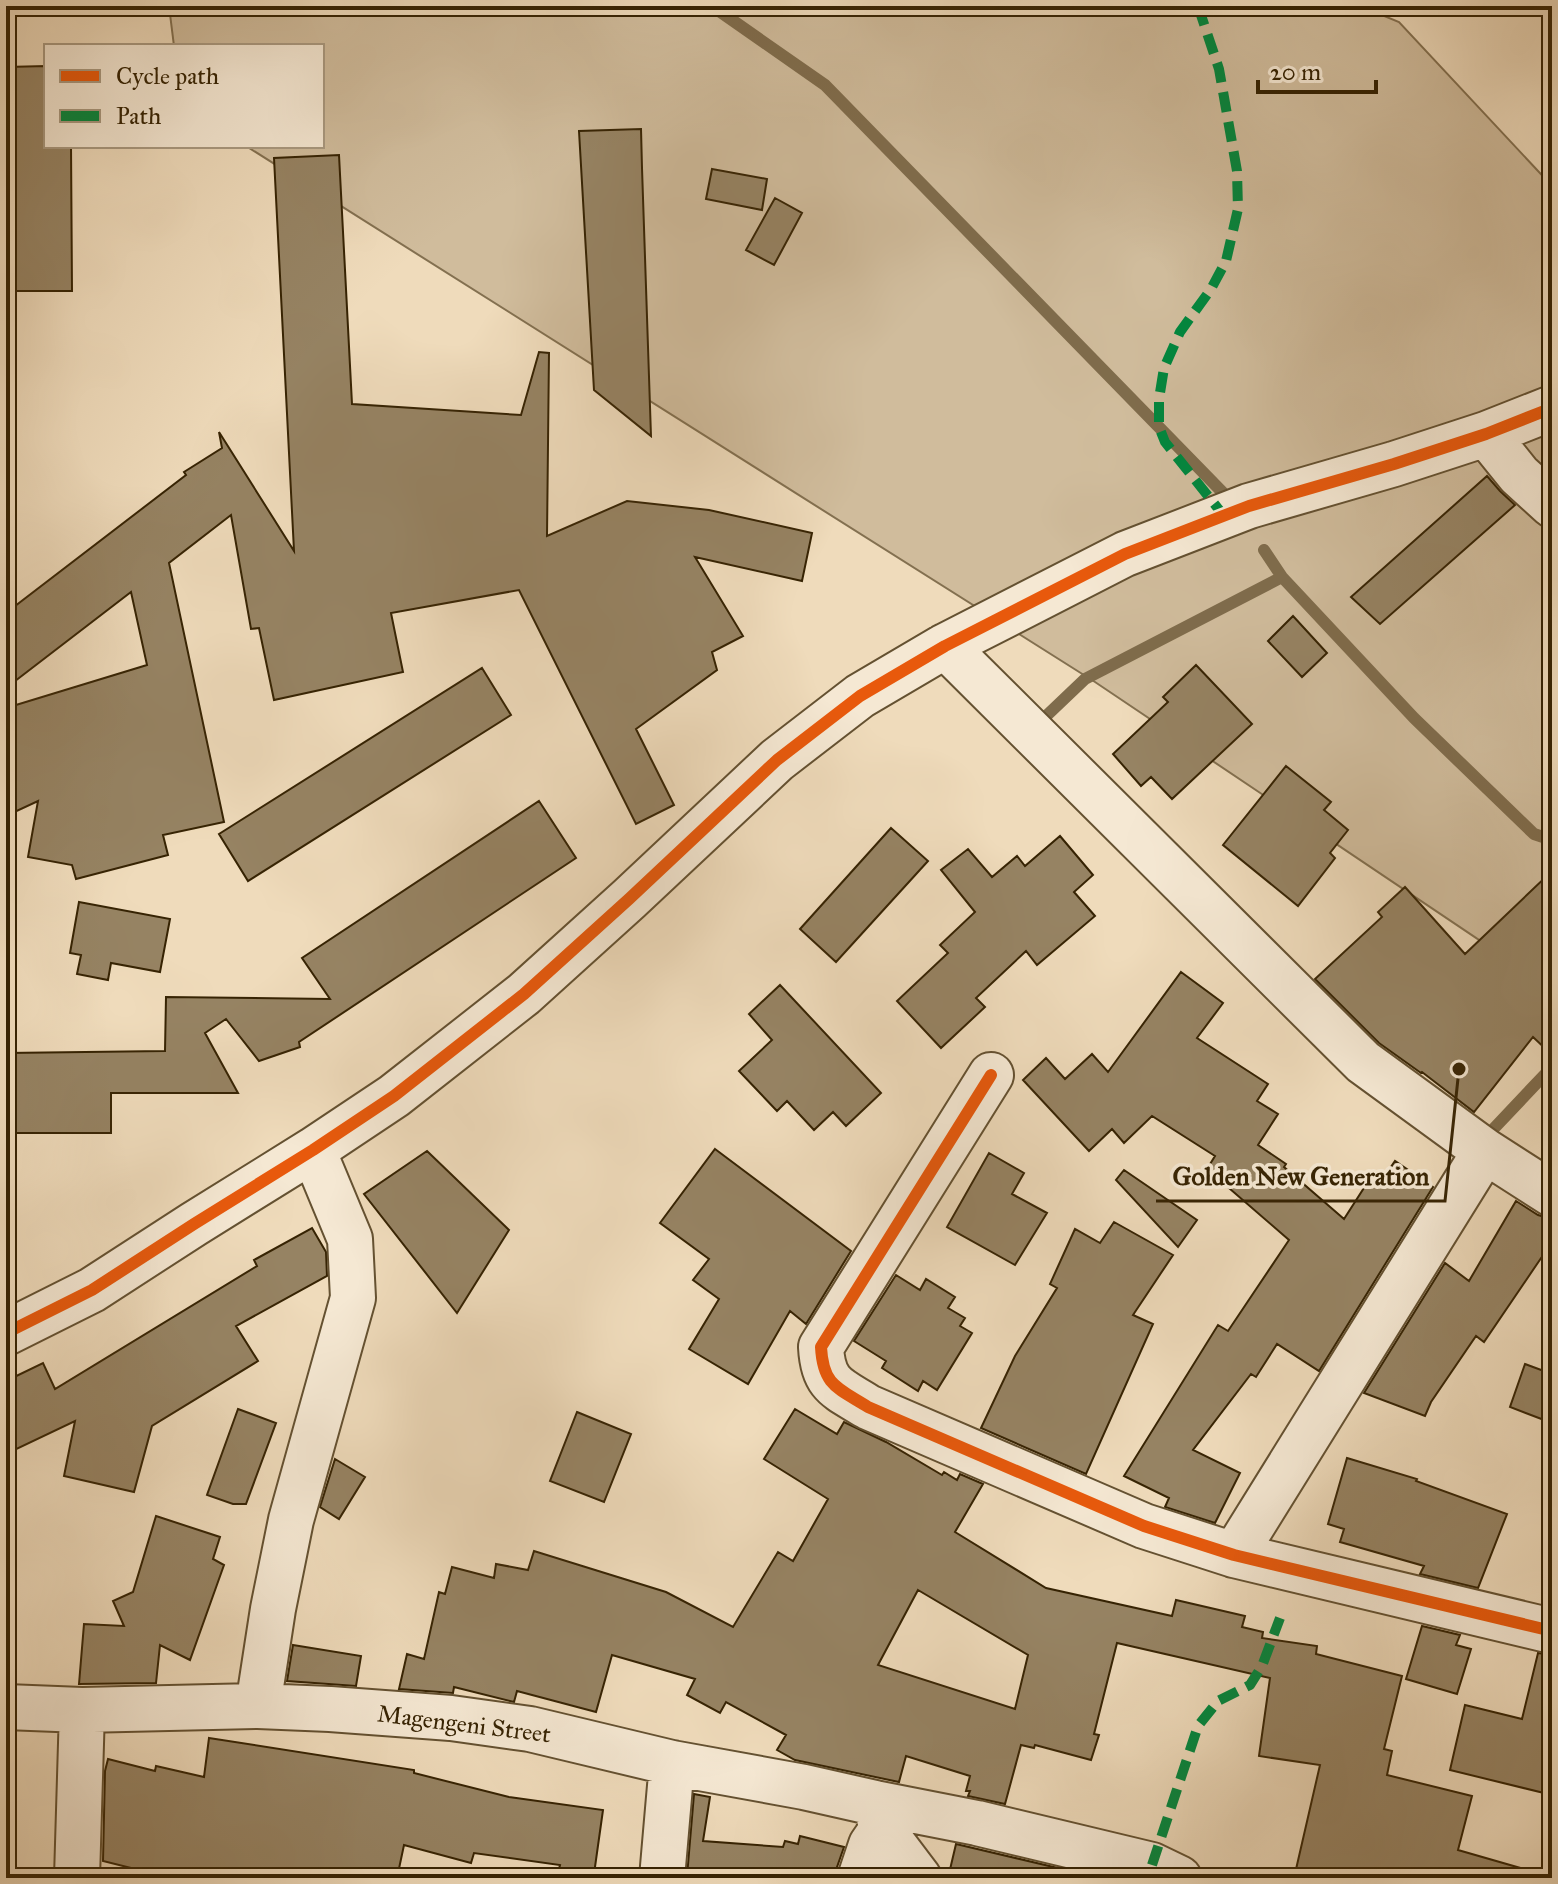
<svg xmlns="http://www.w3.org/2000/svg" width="1558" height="1884" font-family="'IM FELL Great Primer',serif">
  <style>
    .green { fill: #d0bc9c; stroke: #837050; stroke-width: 2 }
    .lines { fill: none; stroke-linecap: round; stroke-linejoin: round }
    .stream { stroke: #7f6c4c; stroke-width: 12 }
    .building { fill: #968363; stroke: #362303; stroke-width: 2; fill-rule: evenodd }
    .minor-casing { stroke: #645131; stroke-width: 48 }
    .minor { stroke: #f5e8d3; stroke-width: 44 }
    .quiet { stroke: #00873e; stroke-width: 10; stroke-dasharray: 20 10; stroke-linecap: butt }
    .cycleway-casing { stroke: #f5e8d3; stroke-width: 17 }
    .cycleway { stroke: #e8590c; stroke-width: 12 }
    .labels { text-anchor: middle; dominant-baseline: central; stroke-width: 7; stroke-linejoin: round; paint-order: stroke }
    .street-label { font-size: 24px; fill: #362303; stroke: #f5e8d3 }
    .leader { fill: none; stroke: #362303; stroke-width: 3 }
    .callout-dot { fill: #362303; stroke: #f5e8d3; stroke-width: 3 }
    .callout-label { font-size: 26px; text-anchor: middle; font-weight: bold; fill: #362303; stroke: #f5e8d3; stroke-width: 7; stroke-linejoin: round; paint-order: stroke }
  </style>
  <rect width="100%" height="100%" fill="#efdbbb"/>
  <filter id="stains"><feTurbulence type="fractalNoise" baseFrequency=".0025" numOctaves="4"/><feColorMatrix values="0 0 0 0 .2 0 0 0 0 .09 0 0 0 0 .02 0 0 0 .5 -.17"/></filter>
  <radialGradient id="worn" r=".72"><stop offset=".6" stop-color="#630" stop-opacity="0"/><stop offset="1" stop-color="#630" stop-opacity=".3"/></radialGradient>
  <path class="green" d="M169 6H1360L1399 22 1552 186V989L1095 682 246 146H322V46H174Z"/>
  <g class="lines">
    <path class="stream" d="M712 6 825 85 1232 502
      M1264 550 1282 577 1414 718 1534 834 1552 840
      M1043 719 1085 679 1282 577
      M1482 1141 1552 1067"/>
  </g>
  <path class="building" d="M46 66V146H71L72 291H6V67Z
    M641 129 642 168 651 436 594 390 579 131Z
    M339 155 352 404 521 415 539 352 549 353 547 536 627 501 709 510 812 533 802 581 695 557 743 636 712 652 717 670 636 729 674 805 636 824 519 590 391 613 403 672 274 700 259 628 251 629 231 515 169 563 224 822 163 835 168 855 76 879 72 865 28 857 38 801 6 816V708L147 665 131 592 6 688V613L186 475 184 472 222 448 219 432 294 551 274 158Z
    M712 169 767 179 762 210 706 199Z
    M775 198 802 213 774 265 746 250Z
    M1487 476 1500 491 1515 505 1380 624 1351 597Z
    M1293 616 1327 653 1302 677 1268 641Z
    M1196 665 1252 724 1172 799 1151 777 1141 786 1113 754 1168 702 1163 697Z
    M482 668 511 715 248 881 219 834Z
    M1286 766 1331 802 1324 810 1348 830 1330 853 1335 858 1298 906 1223 845Z
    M539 801 576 858 299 1042 300 1047 259 1061 226 1019 205 1033 238 1093H111V1133H6V1053L165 1051 166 997 330 999 302 958Z
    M891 828 928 861 836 962 800 929Z
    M1060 836 1093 875 1074 892 1095 916 1037 965 1026 951 976 998 985 1007 941 1048 897 1001 948 953 940 945 975 912 941 870 968 849 992 877 1017 856 1025 866Z
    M1552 871V1055L1533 1037 1474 1112 1422 1072 1421 1073 1379 1043 1315 979 1382 917 1378 912 1405 887 1465 954Z
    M79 902 170 919 160 972 111 963 108 980 77 974 81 955 70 953Z
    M1181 972 1223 1003 1197 1038 1268 1084 1257 1101 1278 1114 1258 1145 1286 1164 1284 1167 1344 1219 1371 1177 1380 1183 1395 1161 1433 1187 1319 1371 1277 1344 1256 1377 1251 1374 1193 1450 1240 1473 1215 1523 1165 1507 1169 1498 1124 1476 1218 1325 1228 1331 1289 1240 1207 1169 1215 1156 1152 1116 1124 1143 1112 1129 1089 1151 1023 1080 1046 1058 1065 1079 1092 1054 1108 1072Z
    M780 985 881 1093 846 1126 833 1112 814 1130 787 1101 777 1111 739 1071 772 1040 749 1014Z
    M715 1149 851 1251 806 1324 790 1311 748 1384 689 1349 719 1299 693 1280 709 1259 660 1223Z
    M427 1151 509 1230 457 1313 364 1194Z
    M989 1153 1024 1173 1012 1194 1047 1213 1015 1265 947 1227Z
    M1124 1170 1197 1220 1178 1247 1116 1180Z
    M1516 1201 1538 1215 1552 1219V1242L1484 1342 1476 1336 1431 1402 1425 1416 1364 1393 1445 1263 1469 1281Z
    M1114 1222 1173 1255 1133 1315 1153 1324 1086 1474 981 1428 1015 1356 1057 1288 1050 1284 1075 1229 1100 1243Z
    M312 1228 326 1252 327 1276 236 1326 258 1361 152 1426 134 1492 64 1476 75 1421 6 1454V1381L43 1363 55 1389 257 1266 254 1260Z
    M896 1275 920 1290 926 1279 955 1297 948 1308 965 1318 960 1326 972 1333 937 1390 923 1381 918 1391 882 1368 886 1361 854 1341Z
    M1525 1364 1552 1374V1423L1510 1407Z
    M238 1409 276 1423 246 1504H233L207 1495Z
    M795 1409 837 1434 844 1422 886 1442 942 1475 944 1472 957 1480 960 1474 983 1484 955 1532 1046 1588 1172 1616 1176 1600 1245 1616 1242 1627 1263 1632 1262 1638 1317 1646 1316 1654 1402 1676 1384 1749 1392 1751 1387 1775 1472 1796 1458 1850 1524 1869 1522 1878H1294L1320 1765 1259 1756 1270 1678 1117 1643 1094 1734 1099 1735 1091 1760 1035 1745 1034 1748 1021 1745 1005 1804 968 1796 970 1791H966L970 1776 906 1756 899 1782 795 1760 777 1750 786 1735 726 1702 720 1713 687 1695 695 1679 612 1655 596 1712 517 1691 514 1702 454 1687 453 1693 399 1689 407 1654 424 1659 439 1592 445 1594 452 1567 494 1578 496 1564 528 1570 534 1551 666 1592 733 1627 778 1552 793 1561 828 1499 764 1459ZM918 1590 1028 1655 1015 1709 878 1665Z
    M577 1412 631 1434 604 1502 550 1481Z
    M1347 1458 1417 1479 1416 1481 1507 1514 1478 1588 1420 1574 1424 1566 1340 1542 1344 1529 1328 1524Z
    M335 1459 365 1477 339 1519 320 1507Z
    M156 1516 220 1537 213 1559 224 1565 190 1660 160 1645 156 1683 79 1684 84 1624 124 1626 113 1601 133 1592Z
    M1422 1626 1460 1635 1456 1645 1471 1649 1457 1694 1406 1679Z
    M293 1645 361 1656 356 1686 287 1681Z
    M1538 1653 1552 1655V1795L1450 1770 1465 1705 1522 1719Z
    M209 1738 414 1770V1773L509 1797 603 1810 594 1874 559 1869 560 1865 474 1853 471 1863 404 1845 397 1878H171L103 1861 105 1771 108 1759 155 1771 156 1766 204 1777Z
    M694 1794 710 1797 703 1841 783 1847 785 1841 798 1844 800 1836 844 1847 836 1870V1878H710L687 1876Z
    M956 1844 1079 1873 1078 1878H948Z"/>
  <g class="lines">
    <g class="minor-casing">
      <path id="minor" d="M1486 434 1519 475 1552 505
        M945 646 1363 1062 1485 1151 1552 1194
        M991 1075 821 1347C823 1386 838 1388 868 1407L1144 1526 1234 1555 1552 1631
        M6 1333 92 1290 194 1224 313 1150 394 1096 524 994 629 899 777 760 860 696 945 646 1125 554 1249 506 1394 464 1486 434 1552 408
        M1234 1555 1485 1151
        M258 1706 273 1609 291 1520 353 1298 350 1239 313 1150
        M6 1707 82 1710 258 1706 330 1709 451 1718 530 1729 672 1763 804 1787 875 1803 882 1829 919 1878
        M875 1803 977 1823 1152 1865 1179 1878
        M77 1878 82 1710
        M662 1878 672 1763
        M860 1878 871 1845 882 1829"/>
    </g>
    <use href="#minor" class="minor"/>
    <path class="quiet" d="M1198 6 1219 69 1237 171 1238 209 1226 261 1211 289 1180 332 1164 368 1159 399V427L1165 442 1224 516
      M1152 1865 1198 1726 1218 1701 1250 1685 1262 1666 1280 1618"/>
    <g class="cycleway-casing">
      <path id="cycleway" d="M991 1075 821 1347C823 1386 838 1388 868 1407L1144 1526 1234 1555 1552 1631
        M6 1333 92 1290 194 1224 313 1150 394 1096 524 994 629 899 777 760 860 696 945 646 1125 554 1249 506 1394 464 1486 434 1552 408"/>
    </g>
    <use href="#cycleway" class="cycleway"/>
  </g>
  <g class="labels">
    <g class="street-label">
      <text transform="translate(464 1724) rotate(7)">Magengeni Street</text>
    </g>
  </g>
  <path class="leader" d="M1459 1069L1445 1201H1156"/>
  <circle class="callout-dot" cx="1459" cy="1069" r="8"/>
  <g class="callout-label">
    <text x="1301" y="1185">Golden New Generation</text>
  </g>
  <rect width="1558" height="1884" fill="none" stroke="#efdbbb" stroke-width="32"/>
  <rect x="8" y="8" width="1542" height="1868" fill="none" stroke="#362303" stroke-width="4"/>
  <rect x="16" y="16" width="1526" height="1852" fill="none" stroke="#362303" stroke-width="2"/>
  <rect x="44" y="44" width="280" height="104" fill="#f5e8d3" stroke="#a99980" stroke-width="2"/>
  <rect x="60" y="70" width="40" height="12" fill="#e8590c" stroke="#a99980" stroke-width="2"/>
  <text x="116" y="84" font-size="24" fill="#362303">Cycle path</text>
  <rect x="60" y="110" width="40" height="12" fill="#00873e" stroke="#a99980" stroke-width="2"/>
  <text x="116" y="124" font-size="24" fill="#362303">Path</text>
  <path d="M1258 80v12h118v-12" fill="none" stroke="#362303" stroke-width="4"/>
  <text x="1270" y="80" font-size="24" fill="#362303" stroke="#f5e8d3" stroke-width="6" paint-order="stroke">20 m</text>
  <rect width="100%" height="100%" filter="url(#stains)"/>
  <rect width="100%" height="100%" fill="url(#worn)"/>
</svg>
